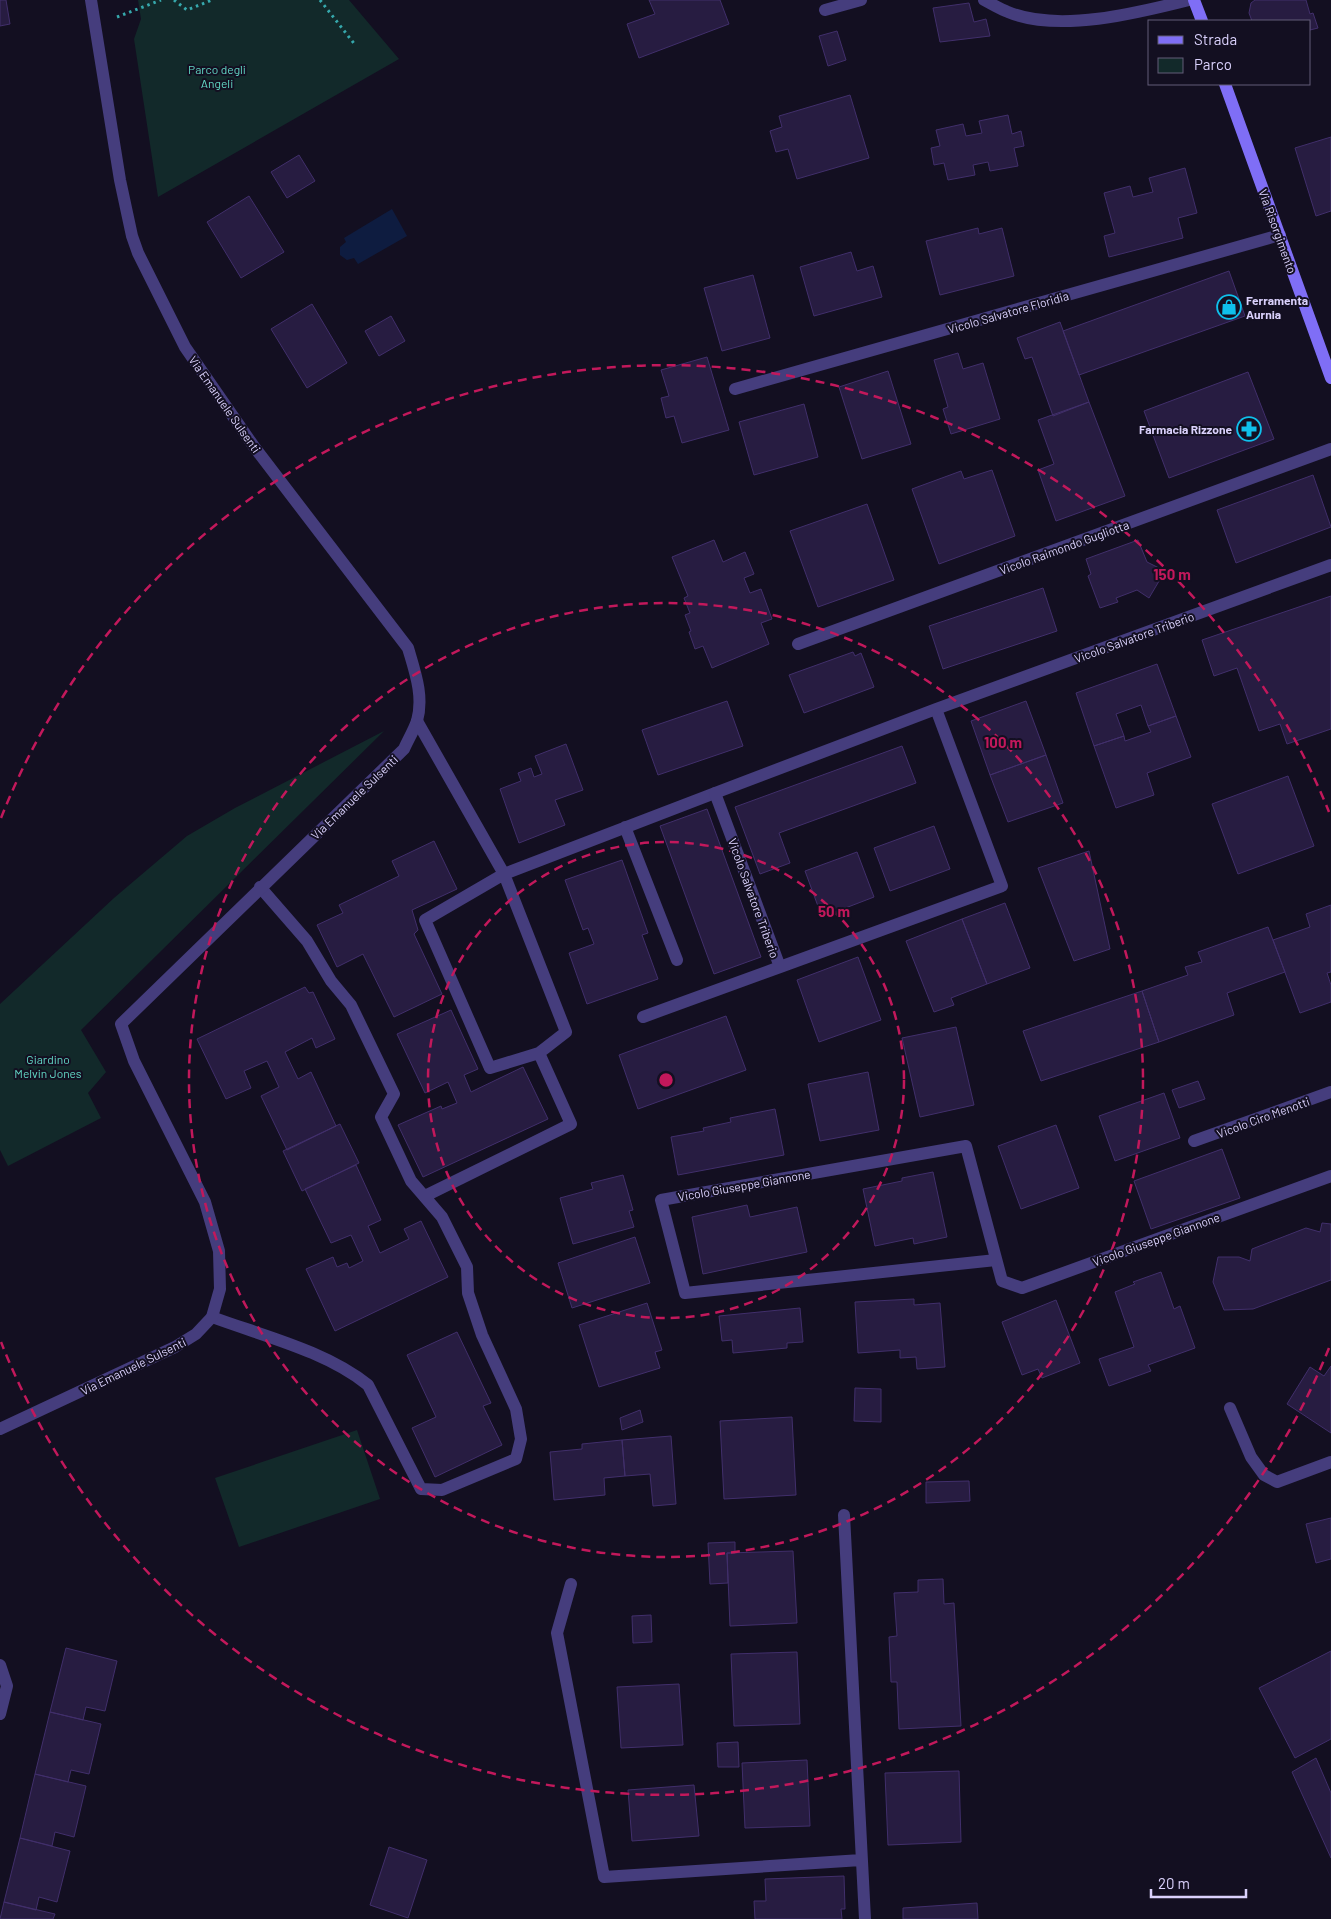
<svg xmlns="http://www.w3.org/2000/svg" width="1331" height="1919" font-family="Barlow,sans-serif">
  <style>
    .green { fill: #12292a }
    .water { fill: #0e1c40 }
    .building { fill: #271c41; stroke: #412f6b }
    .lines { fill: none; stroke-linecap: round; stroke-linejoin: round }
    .path { stroke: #36a8ac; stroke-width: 3; stroke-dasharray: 2.5 4; stroke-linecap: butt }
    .lane { stroke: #453d7d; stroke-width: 12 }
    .street { stroke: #453d7d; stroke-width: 12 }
    .secondary { stroke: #7f6ef6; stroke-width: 12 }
    .ring { fill: none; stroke: #c2185b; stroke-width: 2.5; stroke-dasharray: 9 6 }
    .labels { text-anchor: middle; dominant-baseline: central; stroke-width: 4; stroke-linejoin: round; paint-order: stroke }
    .park-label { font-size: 12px; fill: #62d7c5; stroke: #130f21 }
    .street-label { font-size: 12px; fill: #dad1fc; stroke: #130f21 }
    .poi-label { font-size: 12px; font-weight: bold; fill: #dad1fc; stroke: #130f21; text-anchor: start }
    .centre { fill: #c2185b; stroke: #130f21; stroke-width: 2.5 }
    .ring-label { font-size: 15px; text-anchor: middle; font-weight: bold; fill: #c2185b; stroke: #130f21; stroke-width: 4; stroke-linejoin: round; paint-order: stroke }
  </style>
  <rect width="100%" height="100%" fill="#130f21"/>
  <path class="green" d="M138 0H349L399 59 158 197 134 39 141 19Z
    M384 731 81 1030 106 1072 88 1093 101 1118 8 1166 0 1150V1004L114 898 187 836 235 808Z
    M357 1430 380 1499 239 1547 215 1478Z"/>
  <path class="water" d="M392 209 407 236 358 264 354 258 347 260 340 255V247L346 242 344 238Z"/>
  <path class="building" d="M0 0H6L10 24 0 26Z
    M649 0H720L729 24 639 58 627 24 655 14Z
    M1255 0H1306L1310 14 1313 13 1318 28 1310 30V21H1252L1249 13 1251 3Z
    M969 3 974 22 986 19 990 36 940 42 933 8Z
    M837 31 846 60 828 66 819 36Z
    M850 95 869 158 797 179 788 149 776 152 770 131 782 127 779 116Z
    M1008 115 1012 134 1021 131 1024 146 1014 148 1018 166 990 171 988 162 973 165 975 175 948 180 944 163 934 165 931 148 940 146 936 130 963 124 966 136 982 133 979 121Z
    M1331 137V211L1316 216 1295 148Z
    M299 155 315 181 287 198 271 172Z
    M1185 168 1197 213 1178 218 1183 238 1109 257 1104 236 1115 233 1104 193 1130 186 1133 197 1153 192 1149 178Z
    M249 196 284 252 241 278 207 222Z
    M978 228 979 234 1002 228 1014 276 940 295 926 241Z
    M851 252 857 271 873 266 882 297 814 316 800 267Z
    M1229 271 1245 316 1079 375 1063 331Z
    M753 275 770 338 722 351 704 288Z
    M312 304 347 363 307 388 271 329Z
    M391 316 405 341 379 356 365 331Z
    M1060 322 1089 402 1053 416 1032 357 1025 359 1017 338Z
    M958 353 963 369 983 363 1000 419 951 434 943 409 948 407 934 360Z
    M707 357 729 430 682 443 674 416 666 418 661 398 669 396 661 370Z
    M888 371 911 444 862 459 839 387Z
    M1248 372 1274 439 1169 478 1144 411Z
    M1089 402 1125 496 1056 521 1038 470 1054 464 1038 420Z
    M804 404 818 457 754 475 739 422Z
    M992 470 1015 536 939 564 912 489 961 471 964 479Z
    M1313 475 1331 527 1236 563 1217 510Z
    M867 504 894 580 818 607 790 531Z
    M714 540 723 562 745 552 754 574 744 578 750 593 761 589 772 619 761 623 769 644 712 668 703 646 695 649 689 632 691 631 685 615 690 613 684 598 688 596 672 557Z
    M1138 540 1147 562 1165 571 1149 598 1137 590 1116 598 1118 602 1100 608 1088 576 1091 574 1086 559Z
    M1043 588 1057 631 943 669 929 626Z
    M1331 596V729L1287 744 1280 724 1259 731 1237 668 1214 676 1202 640Z
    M853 652 855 656 861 653 874 687 804 713 789 675Z
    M1157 664 1176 716 1148 726 1141 705 1116 714 1124 736 1094 746 1076 693Z
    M727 701 743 746 658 775 642 730Z
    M1026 701 1046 755 990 775 971 721Z
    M1176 716 1191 757 1147 773 1154 795 1116 808 1094 746 1124 736 1125 741 1151 732 1148 726Z
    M566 744 583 790 555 800 565 825 519 843 500 789 521 781 518 773 531 768 534 777 542 774 535 756Z
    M902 746 916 783 779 833 790 863 760 874 735 807Z
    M1046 755 1063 803 1008 822 990 775Z
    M1288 776 1314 846 1238 874 1212 804Z
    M707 809 761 957 714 974 660 826Z
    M934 826 950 869 890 891 874 848Z
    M434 841 457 889 412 910 418 930 414 934 442 994 394 1017 363 954 337 967 317 925 343 913 339 905 399 876 392 861Z
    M1089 851 1110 949 1074 961 1038 868Z
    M857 852 874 897 822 917 805 871Z
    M622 860 648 933 642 935 658 979 587 1004 569 953 594 944 588 928 583 930 565 880Z
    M1005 903 1030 968 987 984 962 919Z
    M1331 905V972L1327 973 1331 985V1002L1300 1013 1273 940 1310 927 1306 914Z
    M962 919 987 984 951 998 954 1005 934 1012 906 941Z
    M1268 927 1285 972 1227 993 1234 1015 1159 1042 1142 991 1188 975 1185 967 1202 962 1198 952Z
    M858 957 881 1020 819 1042 797 980Z
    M305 987 309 993 313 992 335 1039 316 1048 312 1038 285 1052 298 1079 311 1072 336 1126 287 1150 261 1096 279 1087 267 1061 244 1071 251 1088 226 1099 197 1039Z
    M1142 991 1159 1042 1041 1081 1023 1031Z
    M451 1010 478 1069 464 1075 471 1092 523 1067 548 1119 423 1177 398 1125 441 1106 442 1109 457 1103 448 1082 425 1093 397 1034Z
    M726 1016 746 1070 638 1109 619 1055Z
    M956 1027 974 1105 920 1117 902 1038Z
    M868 1072 879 1130 820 1141 808 1084Z
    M1198 1081 1205 1099 1179 1108 1172 1090Z
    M1164 1093 1180 1138 1115 1161 1099 1116Z
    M775 1109 784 1155 678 1175 671 1137 704 1131 703 1128 731 1122 730 1118Z
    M340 1124 359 1163 302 1191 283 1151Z
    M1056 1125 1079 1188 1021 1209 998 1146Z
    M1222 1149 1240 1198 1151 1229 1134 1181Z
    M356 1165 381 1220 368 1226 380 1253 409 1239 404 1229 421 1221 448 1277 335 1331 306 1269 333 1257 337 1267 347 1263 349 1268 363 1261 351 1235 331 1243 305 1189Z
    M933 1172 947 1237 914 1244 913 1238 875 1246 863 1189 902 1181V1178Z
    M623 1175 633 1210 629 1211 634 1227 573 1244 560 1198 593 1189 591 1183Z
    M747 1205 750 1217 797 1207 807 1252 703 1274 692 1217Z
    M1322 1223 1331 1224V1280L1253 1309 1224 1310 1213 1282 1218 1257H1239L1250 1261 1252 1249 1306 1228 1320 1232Z
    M635 1237 650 1283 572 1308 558 1263Z
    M1161 1272 1174 1309 1180 1306 1195 1348 1148 1365 1151 1371 1109 1386 1099 1359 1134 1347 1115 1292 1135 1284 1133 1282Z
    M914 1299V1305L940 1303 945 1367 917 1369 916 1357 900 1358V1350L858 1353 855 1302Z
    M1056 1300 1080 1363 1042 1378 1038 1369 1022 1375 1002 1322Z
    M647 1303 662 1350 655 1352 660 1368 599 1387 579 1325Z
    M800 1308 803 1342 787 1343V1348L733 1353 732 1340 722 1341 719 1316Z
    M457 1332 491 1403 483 1406 502 1445 435 1477 412 1428 436 1417 407 1355Z
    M1331 1366V1433L1287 1404 1310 1367 1324 1376Z
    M855 1388 881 1389V1422L854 1421Z
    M640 1410 643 1422 622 1430 620 1418Z
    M792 1417 796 1495 724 1499 720 1421Z
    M671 1436 676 1504 653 1506 650 1474 625 1476 622 1440Z
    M622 1440 625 1476 604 1478 605 1495 554 1500 550 1452 582 1449V1444Z
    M969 1481 970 1501 926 1503V1482Z
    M1331 1518V1559L1316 1563 1306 1524Z
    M735 1542V1553H727L728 1583 710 1584 708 1543Z
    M793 1551 797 1623 730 1626 727 1553Z
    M943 1579 944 1604 954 1603 961 1726 899 1729 897 1682H891L889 1637 897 1636 894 1593 918 1592V1580Z
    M651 1615 652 1642 633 1643 632 1616Z
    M66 1648 117 1661 105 1711 86 1707 83 1720 50 1712Z
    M1331 1651V1739L1295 1758 1259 1688Z
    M797 1652 800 1724 734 1726 731 1654Z
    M679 1684 683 1745 621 1748 617 1687Z
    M50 1712 101 1724 89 1774 71 1770 68 1782 35 1774Z
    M738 1742 739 1767H718L717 1743Z
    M1316 1758 1331 1793V1858L1292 1772Z
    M807 1760 810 1826 745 1828 742 1763Z
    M959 1771 961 1842 888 1845 885 1773Z
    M35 1774 86 1786 74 1837 55 1832 52 1846 20 1838Z
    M694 1785 699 1836 632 1841 628 1790Z
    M20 1838 70 1851 57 1902 39 1897 36 1910 4 1902Z
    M389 1847 427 1860 408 1918 370 1905Z
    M844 1876 845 1909H841L842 1919H755L754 1901H766L765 1879Z
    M4 1902 55 1914 53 1919H0Z
    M977 1903 978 1919H903V1908Z"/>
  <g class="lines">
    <path class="path" d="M174 0 187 10 212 0
      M320 0 356 46
      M117 17 161 0"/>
    <path class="lane" d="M984 0C992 4 1000 9 1008 12 1058 33 1138 13 1189 0
      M825 10 861 0
      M417 721 504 874 566 1032 539 1053 571 1124 425 1196
      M625 827 677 960
      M539 1053 490 1068 425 920 504 874 715 793
      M212 1317C263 1336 326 1351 368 1385L421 1489 442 1490 516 1459 521 1439 516 1409 482 1335 468 1293 467 1267 442 1217 411 1181 381 1117 394 1094 351 1005 331 981 307 941 260 887
      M1230 1408 1251 1457 1264 1475 1277 1482 1331 1462"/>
    <path class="street" d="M735 389 1280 235
      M798 644 1331 449
      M936 709 1002 886 780 967 715 793 936 709 1331 565
      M643 1017 780 967
      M1194 1141 1331 1092
      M996 1260 685 1293 661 1200 966 1146 1002 1281 1022 1288 1331 1176
      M0 1429 175 1347 196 1334 212 1317 220 1289 219 1251 205 1202 134 1061 121 1024 404 749C408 740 414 730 417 721 424 696 415 672 408 648L255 448 185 347 138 253 132 236 120 180 91 0
      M844 1515 865 1919
      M571 1584 557 1633 604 1877 861 1860
      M0 1665 7 1686 0 1714"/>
    <path class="secondary" d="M1194 0 1202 21
      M1225 84 1331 378"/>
  </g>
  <g class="ring">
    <circle cx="666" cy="1080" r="238"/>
    <circle cx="666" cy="1080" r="477"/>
    <path d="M1329 1348A715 715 0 0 1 1 1342M1 818A715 715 0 0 1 1329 812"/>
  </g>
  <defs>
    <g id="shop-ring" transform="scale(1.25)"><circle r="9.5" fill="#130f21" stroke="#0fc0eb" stroke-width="1.5"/><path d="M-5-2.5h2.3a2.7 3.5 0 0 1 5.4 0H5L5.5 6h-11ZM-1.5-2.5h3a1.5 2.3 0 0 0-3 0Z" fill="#0fc0eb"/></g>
    <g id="pharmacy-ring" transform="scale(1.25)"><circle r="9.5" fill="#130f21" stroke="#0fc0eb" stroke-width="1.5"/><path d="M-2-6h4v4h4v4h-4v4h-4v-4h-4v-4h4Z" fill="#0fc0eb"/></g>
  </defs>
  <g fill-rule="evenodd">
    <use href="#shop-ring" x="1229" y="307"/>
    <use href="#pharmacy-ring" x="1249" y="429"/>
  </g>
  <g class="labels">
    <g class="park-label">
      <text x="217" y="69">Parco degli<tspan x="217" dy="14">Angeli</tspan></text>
      <text x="48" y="1059">Giardino<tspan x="48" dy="14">Melvin Jones</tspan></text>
    </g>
    <g class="street-label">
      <text transform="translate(1278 231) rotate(70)">Via Risorgimento</text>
      <text transform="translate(1008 312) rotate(-16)">Vicolo Salvatore Floridia</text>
      <text transform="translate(225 404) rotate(55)">Via Emanuele Sulsenti</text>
      <text transform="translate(1064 547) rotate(-20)">Vicolo Raimondo Gugliotta</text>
      <text transform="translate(1134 637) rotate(-20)">Vicolo Salvatore Triberio</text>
      <text transform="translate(354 797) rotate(-44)">Via Emanuele Sulsenti</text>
      <text transform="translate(754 898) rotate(70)">Vicolo Salvatore Triberio</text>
      <text transform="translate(1263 1117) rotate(-20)">Vicolo Ciro Menotti</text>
      <text transform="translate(744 1185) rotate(-10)">Vicolo Giuseppe Giannone</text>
      <text transform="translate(1156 1239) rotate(-20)">Vicolo Giuseppe Giannone</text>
      <text transform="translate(133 1366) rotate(-26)">Via Emanuele Sulsenti</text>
    </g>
    <g class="poi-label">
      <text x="1246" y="300">Ferramenta<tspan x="1246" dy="14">Aurnia</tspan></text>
      <text x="1232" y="429" text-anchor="end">Farmacia Rizzone</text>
    </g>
  </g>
  <circle cx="666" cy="1080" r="8" class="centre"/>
  <g class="ring-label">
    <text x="1172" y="580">150 m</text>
    <text x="1003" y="748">100 m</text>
    <text x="834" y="917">50 m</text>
  </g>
  <rect x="1148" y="20" width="162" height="65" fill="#130f21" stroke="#635d79"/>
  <rect x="1158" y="36" width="25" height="8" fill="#7f6ef6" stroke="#635d79"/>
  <text x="1194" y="45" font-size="15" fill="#dad1fc">Strada</text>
  <rect x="1158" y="58" width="25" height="15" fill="#12292a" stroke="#635d79"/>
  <text x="1194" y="70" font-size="15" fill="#dad1fc">Parco</text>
  <path d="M1151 1889v8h95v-8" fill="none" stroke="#dad1fc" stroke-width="2.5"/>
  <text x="1158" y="1889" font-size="15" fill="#dad1fc" stroke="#130f21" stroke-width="4" paint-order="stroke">20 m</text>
</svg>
